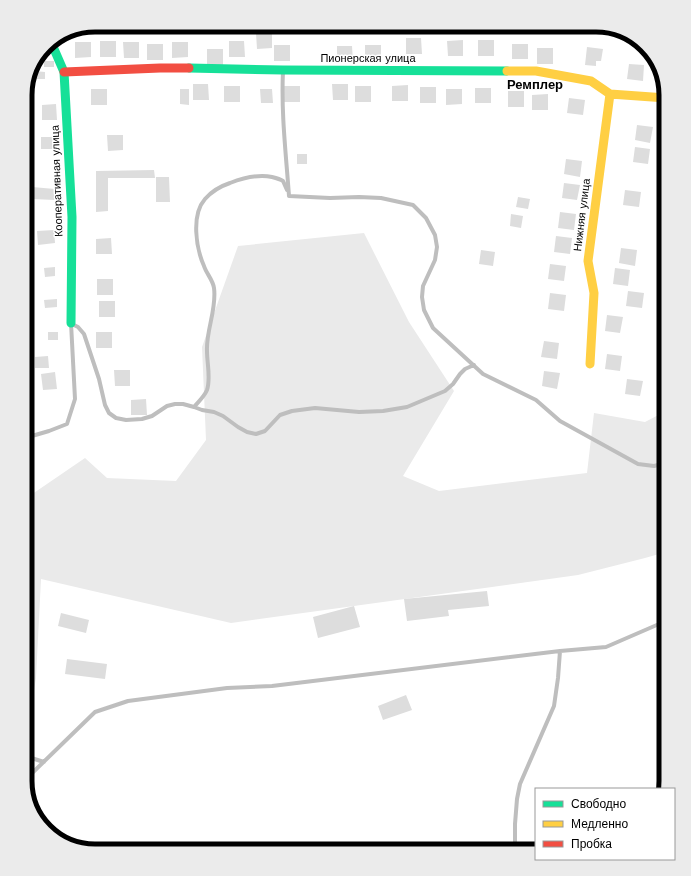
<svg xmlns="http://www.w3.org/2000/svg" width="691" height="876" font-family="'Work Sans',sans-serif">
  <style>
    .green { fill: #eaeaea }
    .building { fill: #ddd }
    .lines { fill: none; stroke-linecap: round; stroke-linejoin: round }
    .lane { stroke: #bebebe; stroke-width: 4 }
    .fast { stroke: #16e098; stroke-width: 9 }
    .slow { stroke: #ffcf43; stroke-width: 9 }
    .jam { stroke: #f24e42; stroke-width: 9 }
    .labels { text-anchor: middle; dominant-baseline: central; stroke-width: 3; stroke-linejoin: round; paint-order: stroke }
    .street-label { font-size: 11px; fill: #000; stroke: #fff }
    .quarter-label { font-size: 13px; font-weight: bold; fill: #000; stroke: #fff }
    .rim { fill: none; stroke: #000; stroke-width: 5 }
  </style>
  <rect width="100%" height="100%" fill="#fff"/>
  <path class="green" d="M364 233 409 322 454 391 403 476 439 491 587 473 594 413 645 422 666 411V552L645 558 578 575 231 623 41 579 36 678 27 733 25 732V499L85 458 107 478 176 481 206 440 202 347 238 246Z"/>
  <path class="building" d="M256 33H272V48L257 49Z
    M406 38H421L422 54H406Z
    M463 40V56H448L447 41Z
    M478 40H494V56H478Z
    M100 41H116V57H100Z
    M229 41H244L245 57H229Z
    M75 42H91V57L75 58Z
    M123 42H139V58H124Z
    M172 42H188V57L172 58Z
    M147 44H163V60H147Z
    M512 44H528V59H512Z
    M274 45H290V61H274Z
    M365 45H381V60H365Z
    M337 46H352L353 62H337Z
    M587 47 603 49 601 61H596V66L585 65Z
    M537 48H553V64H537Z
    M207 49H223V65H207Z
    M44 61H54V67H44Z
    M629 64 644 65 643 81 627 79Z
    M34 71 45 72V79H33Z
    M193 84H208L209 100H193Z
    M332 84H348V100H333Z
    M408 85V101H392V86Z
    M224 86H240V102H224Z
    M284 86H300V102H284Z
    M355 86H371V102H355Z
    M420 87H436V103H420Z
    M475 88H491V103H475Z
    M91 89H107V105H91Z
    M180 89H189V105L180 104Z
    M260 89H272L273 103H261Z
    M446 89H462V104L446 105Z
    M508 91H524V107H508Z
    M548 94V110H532V95Z
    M569 98 585 100 583 115 567 113Z
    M56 104 57 120H42V105Z
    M637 125 653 127 650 143 635 140Z
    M107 135H123V150L108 151Z
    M41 137H56V149H41Z
    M635 147 650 149 648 164 633 162Z
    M297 154H307V164H297Z
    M566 159 582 161 580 177 564 174Z
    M154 170 155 178H108V211L96 212V171Z
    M156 177H169L170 202H156Z
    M564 183 580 185 577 200 562 198Z
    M32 187 55 189V200L32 199Z
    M625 190 641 192 639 207 623 205Z
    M518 197 530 199 528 209 516 207Z
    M560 212 576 214 574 230 558 228Z
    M511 214 523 216 521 228 510 226Z
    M54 230 55 243 38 245 37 231Z
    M556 236 572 238 570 254 554 252Z
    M111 238 112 254H96V239Z
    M621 248 637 250 635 266 619 263Z
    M481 250 495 252 493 266 479 264Z
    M550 264 566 266 564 281 548 279Z
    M55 267V276L45 277 44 268Z
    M615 268 630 270 628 286 613 284Z
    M97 279H113V295H97Z
    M628 291 644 293 642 308 626 306Z
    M550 293 566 295 564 311 548 309Z
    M57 299V307L45 308 44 300Z
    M99 301H115V317H99Z
    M607 315 623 317 620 333 605 331Z
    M48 332H58V340H48Z
    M96 332H112V348H96Z
    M544 341 559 343 557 359 541 357Z
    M607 354 622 356 620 371 605 369Z
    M48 356 49 368H35V357Z
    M114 370H130V386H115Z
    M544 371 560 373 557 389 542 386Z
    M55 372 57 389 43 390 41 374Z
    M627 379 643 381 640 396 625 394Z
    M146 399 147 415H131V400Z
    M487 591 489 606 448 610 449 616 407 621 404 599Z
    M354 606 360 627 318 638 313 617Z
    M61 613 89 620 86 633 58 626Z
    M67 659 107 664 105 679 65 674Z
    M406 695 412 710 383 720 378 706Z
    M40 816 45 827 37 820 36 818Z"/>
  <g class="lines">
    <path class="lane" d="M283 71C281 113 286 154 289 196L330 198 359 197 381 198 413 205 426 218 435 235 437 247 435 260 423 286 422 297 424 310 433 328 483 374 536 400 560 421 638 464 654 466 666 463
      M72 324 78 327 84 334 99 379 105 405 109 413 116 418 126 420 142 419 152 416 167 406 175 404H183L194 407 202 410 214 412 223 416 238 427 247 432 256 434 265 431 280 415 292 411 315 408 359 412 383 411 407 407 445 391 453 384 460 374 465 369 474 365
      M194 407C198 402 204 397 207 390 211 378 207 364 207 351 206 330 217 309 214 288 213 280 206 273 204 266 196 248 191 215 205 199 212 191 221 186 230 183 243 178 258 174 272 177 276 178 280 179 283 181L287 190
      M25 438 49 431 67 424 75 399 71 323
      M25 756 44 762
      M25 780 95 712 128 701 227 688 272 686 560 651 606 647 666 621
      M515 851V824L517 799 520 784 554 706 558 678 560 651"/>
    <path class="fast" d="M51 42 64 72 72 217 71 323
      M189 68 283 70 507 71"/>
    <path class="slow" d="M507 71H536L591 81 610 94 666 98
      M590 364 594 293 588 261 610 94"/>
    <path class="jam" d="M64 72 160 68H189"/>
  </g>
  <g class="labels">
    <g class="street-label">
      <text x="368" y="58">Пионерская улица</text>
      <text transform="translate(57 181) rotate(-92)">Кооперативная улица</text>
      <text transform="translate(582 215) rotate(-83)">Нижняя улица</text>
    </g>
    <g class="quarter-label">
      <text x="535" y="84">Ремплер</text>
    </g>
  </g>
  <path d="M0 0H691V876H0ZM95 32H596A63 63 0 0 1 659 95V781A63 63 0 0 1 596 844H95A63 63 0 0 1 32 781V95A63 63 0 0 1 95 32Z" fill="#ebebeb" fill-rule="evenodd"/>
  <path class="rim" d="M95 32H596A63 63 0 0 1 659 95V781A63 63 0 0 1 596 844H95A63 63 0 0 1 32 781V95A63 63 0 0 1 95 32Z"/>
  <rect x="535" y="788" width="140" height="72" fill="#ffffff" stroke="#999999"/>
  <rect x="543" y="801" width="20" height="6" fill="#16e098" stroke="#999999"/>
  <text x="571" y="808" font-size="12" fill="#000000">Свободно</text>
  <rect x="543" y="821" width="20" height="6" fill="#ffcf43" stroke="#999999"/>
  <text x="571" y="828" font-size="12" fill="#000000">Медленно</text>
  <rect x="543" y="841" width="20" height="6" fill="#f24e42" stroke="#999999"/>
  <text x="571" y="848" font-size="12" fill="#000000">Пробка</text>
</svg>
